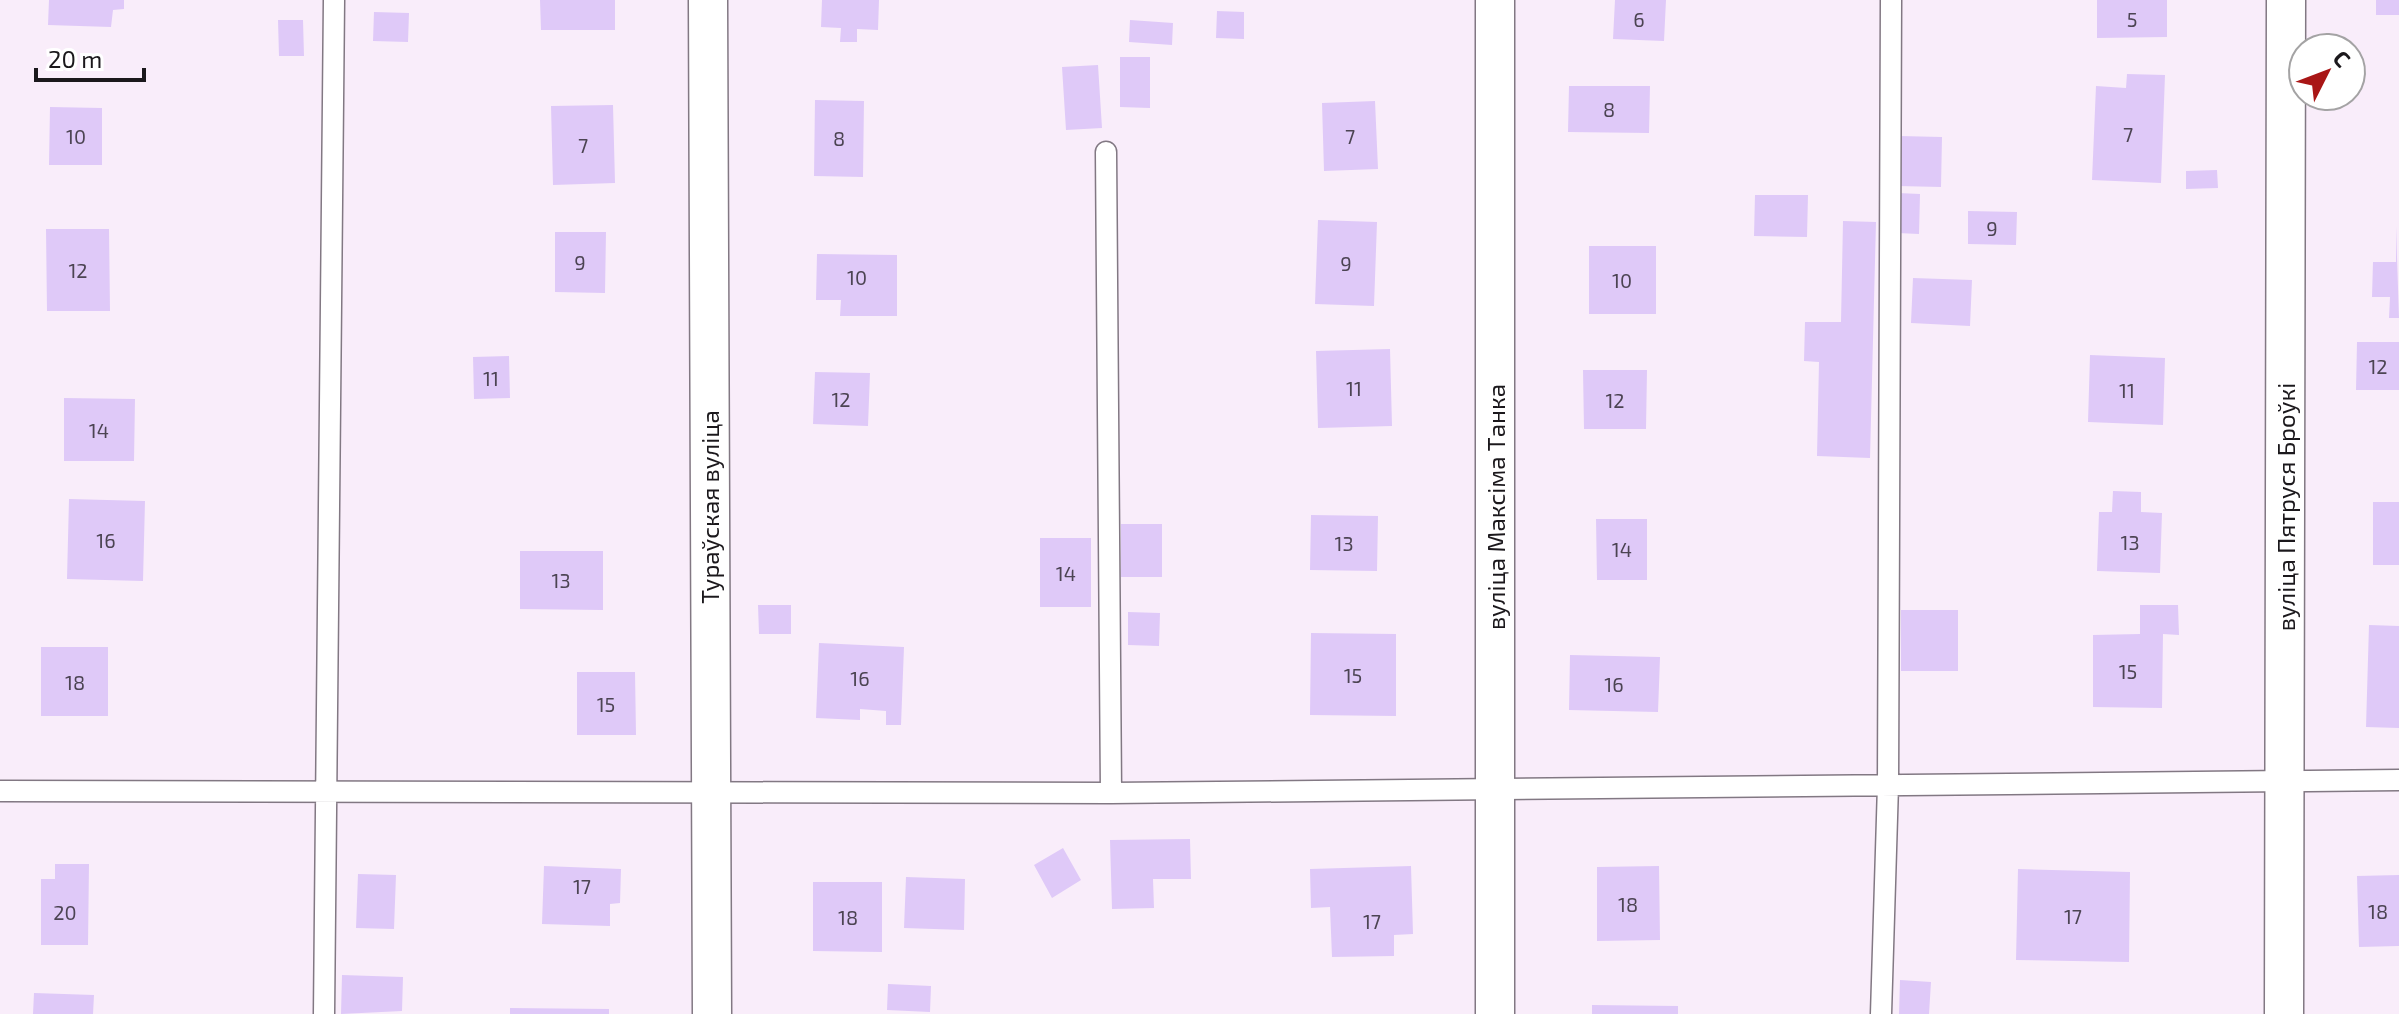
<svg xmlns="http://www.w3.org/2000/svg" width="2399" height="1014" font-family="'Exo 2',sans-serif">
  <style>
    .building { fill: #dfc9f8 }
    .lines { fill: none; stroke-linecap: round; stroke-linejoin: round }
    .service-casing { stroke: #827883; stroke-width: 23 }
    .minor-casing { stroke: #827883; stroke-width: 41 }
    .service { stroke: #fff; stroke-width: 20 }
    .minor { stroke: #fff; stroke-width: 38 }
    .labels { text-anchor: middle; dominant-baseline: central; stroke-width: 6; stroke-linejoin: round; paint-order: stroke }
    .number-label { font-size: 20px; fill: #4c4453 }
    .street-label { font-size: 24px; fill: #1b181c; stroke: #fff }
  </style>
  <rect width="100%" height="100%" fill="#f9edfa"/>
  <path class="building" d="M49 0H124V9L113 10 111 27 48 25Z
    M540 0H615V30H541Z
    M822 0H879L878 30 857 29V42H840L841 28 821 27Z
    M1615 0H1666L1664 41 1613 39Z
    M2097 0H2167V37L2097 38Z
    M2376 0H2399V15H2376Z
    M1217 11 1244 12V39L1216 38Z
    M374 12 409 13 408 42 373 41Z
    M278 20H303L304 56H279Z
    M1130 20 1173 23 1172 45 1129 42Z
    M1120 57H1150V108L1120 107Z
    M1098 65 1102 128 1066 130 1062 67Z
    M2127 74 2165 75 2161 183 2092 180 2096 86 2126 88Z
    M1569 86H1650L1649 133 1568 132Z
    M815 100 864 101 863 177 814 176Z
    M1375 101 1378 169 1324 171 1322 103Z
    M613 105 615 183 553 185 551 106Z
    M50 107 102 108V165H49Z
    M1899 136 1942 137 1941 187 1898 186Z
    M2217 170 2218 188 2186 189V171Z
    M1898 193 1920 194 1919 234 1897 233Z
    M1755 195H1808L1807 237 1754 236Z
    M1968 211 2017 212 2016 245 1968 244Z
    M1318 220 1377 222 1374 306 1315 304Z
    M1843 221 1876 222 1870 458 1817 456 1819 362 1804 361 1805 322H1841Z
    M2396 226 2399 318H2389L2390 297H2372L2373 262H2396Z
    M46 229H109L110 311H47Z
    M555 232H606L605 293 555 292Z
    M1589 246H1656V314H1589Z
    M817 254 897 255V316H840L841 300H816Z
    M1913 278 1972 280 1970 326 1911 323Z
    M2357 342H2399V390H2356Z
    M1390 349 1392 426 1318 428 1316 351Z
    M2090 355 2165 358 2163 425 2088 422Z
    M509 356 510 398 474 399 473 357Z
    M1583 370H1647L1646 429H1584Z
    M815 372 870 373 868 426 813 424Z
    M64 398 135 399 134 461H64Z
    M2113 491 2141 492V512L2162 513 2160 573 2097 571 2099 512H2112Z
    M69 499 145 501 143 581 67 579Z
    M2373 502H2399V565H2373Z
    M1311 515 1378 516 1377 571 1310 570Z
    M1596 519H1647V580H1597Z
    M1121 524H1162V577H1121Z
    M1040 538H1091V607H1040Z
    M520 551H603V610L520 609Z
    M758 605H791V634H759Z
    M2140 605H2178L2179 635 2163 634 2162 708 2093 707V635L2140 634Z
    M1901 610H1958V671H1901Z
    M1128 612 1160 613 1159 646 1128 645Z
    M2369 625 2399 626V728L2366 727Z
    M1311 633 1396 634V716L1310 715Z
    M819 643 904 647 901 725H886V711L860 709V720L816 718Z
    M41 647H108V716H41Z
    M1570 655 1660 657 1658 712 1569 710Z
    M577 672H635L636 735H577Z
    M1190 839 1191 879H1153L1154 908 1112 909 1110 840Z
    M1063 848 1081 880 1052 898 1034 865Z
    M55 864H89L88 945H41V879H55Z
    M544 866 621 869 620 903 610 904V926L542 924Z
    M1411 866 1413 934 1394 935V956L1332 957 1330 907 1311 908 1310 869Z
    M1659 866 1660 940 1597 941V867Z
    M2018 869 2130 872 2129 962 2016 960Z
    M358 874 396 875 394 929 356 928Z
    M2399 875V946L2359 947 2357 876Z
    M906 877 965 879 964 930 904 928Z
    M813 882H882V952L813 951Z
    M342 975 403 977 402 1011 341 1014Z
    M1900 980 1931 982 1929 1014H1899Z
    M888 984 931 986 930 1012 887 1010Z
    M34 993 94 995 93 1014H33Z
    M1592 1005 1678 1006V1014H1592Z
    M510 1008 609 1009V1014H510Z"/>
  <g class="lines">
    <g class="service-casing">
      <path id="service" d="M1106 152 1111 793
        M0 791 1111 793 2399 780
        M324 1014 334 0
        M1881 1014 1888 785 1891 0"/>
    </g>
    <g class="minor-casing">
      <path id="minor" d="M708 0 712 1014
        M1495 1014V0
        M2284 1014 2286 0"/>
    </g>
    <use href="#service" class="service"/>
    <use href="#minor" class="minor"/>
  </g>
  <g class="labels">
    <g class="number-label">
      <text x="1639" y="19">6</text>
      <text x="2132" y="19">5</text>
      <text x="1609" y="109">8</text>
      <text x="2128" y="134">7</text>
      <text x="76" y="136">10</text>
      <text x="1350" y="136">7</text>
      <text x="839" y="138">8</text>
      <text x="583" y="145">7</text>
      <text x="1992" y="228">9</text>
      <text x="580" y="262">9</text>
      <text x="1346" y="263">9</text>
      <text x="78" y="270">12</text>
      <text x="857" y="277">10</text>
      <text x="1622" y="280">10</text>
      <text x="2378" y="366">12</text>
      <text x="491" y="378">11</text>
      <text x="1354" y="388">11</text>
      <text x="2127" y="390">11</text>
      <text x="841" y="399">12</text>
      <text x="1615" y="400">12</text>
      <text x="99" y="430">14</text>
      <text x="106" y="540">16</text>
      <text x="2130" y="542">13</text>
      <text x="1344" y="543">13</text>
      <text x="1622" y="549">14</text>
      <text x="1066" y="573">14</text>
      <text x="561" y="580">13</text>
      <text x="2128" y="671">15</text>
      <text x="1353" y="675">15</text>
      <text x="860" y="678">16</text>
      <text x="75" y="682">18</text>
      <text x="1614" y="684">16</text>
      <text x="606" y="704">15</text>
      <text x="582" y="886">17</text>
      <text x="1628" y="904">18</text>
      <text x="2378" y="911">18</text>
      <text x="65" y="912">20</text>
      <text x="2073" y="916">17</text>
      <text x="848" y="917">18</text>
      <text x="1372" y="921">17</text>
    </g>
    <g class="street-label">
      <text transform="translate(709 507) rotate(-90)">Тураўская вуліца</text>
      <text transform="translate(1495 507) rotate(-90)">вуліца Максіма Танка</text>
      <text transform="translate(2285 507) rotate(-90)">вуліца Пятруся Броўкі</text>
    </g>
  </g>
  <g transform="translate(2327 72) rotate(48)"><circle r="38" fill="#ffffff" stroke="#a4a3a4" stroke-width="2"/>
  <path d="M0-6L14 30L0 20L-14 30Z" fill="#a91616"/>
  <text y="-12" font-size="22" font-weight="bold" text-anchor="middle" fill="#1b181c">С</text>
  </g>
  <path d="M36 68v12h108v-12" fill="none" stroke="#1b181c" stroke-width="4"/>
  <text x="48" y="68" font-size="24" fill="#1b181c" stroke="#ffffff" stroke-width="6" paint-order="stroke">20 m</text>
</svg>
